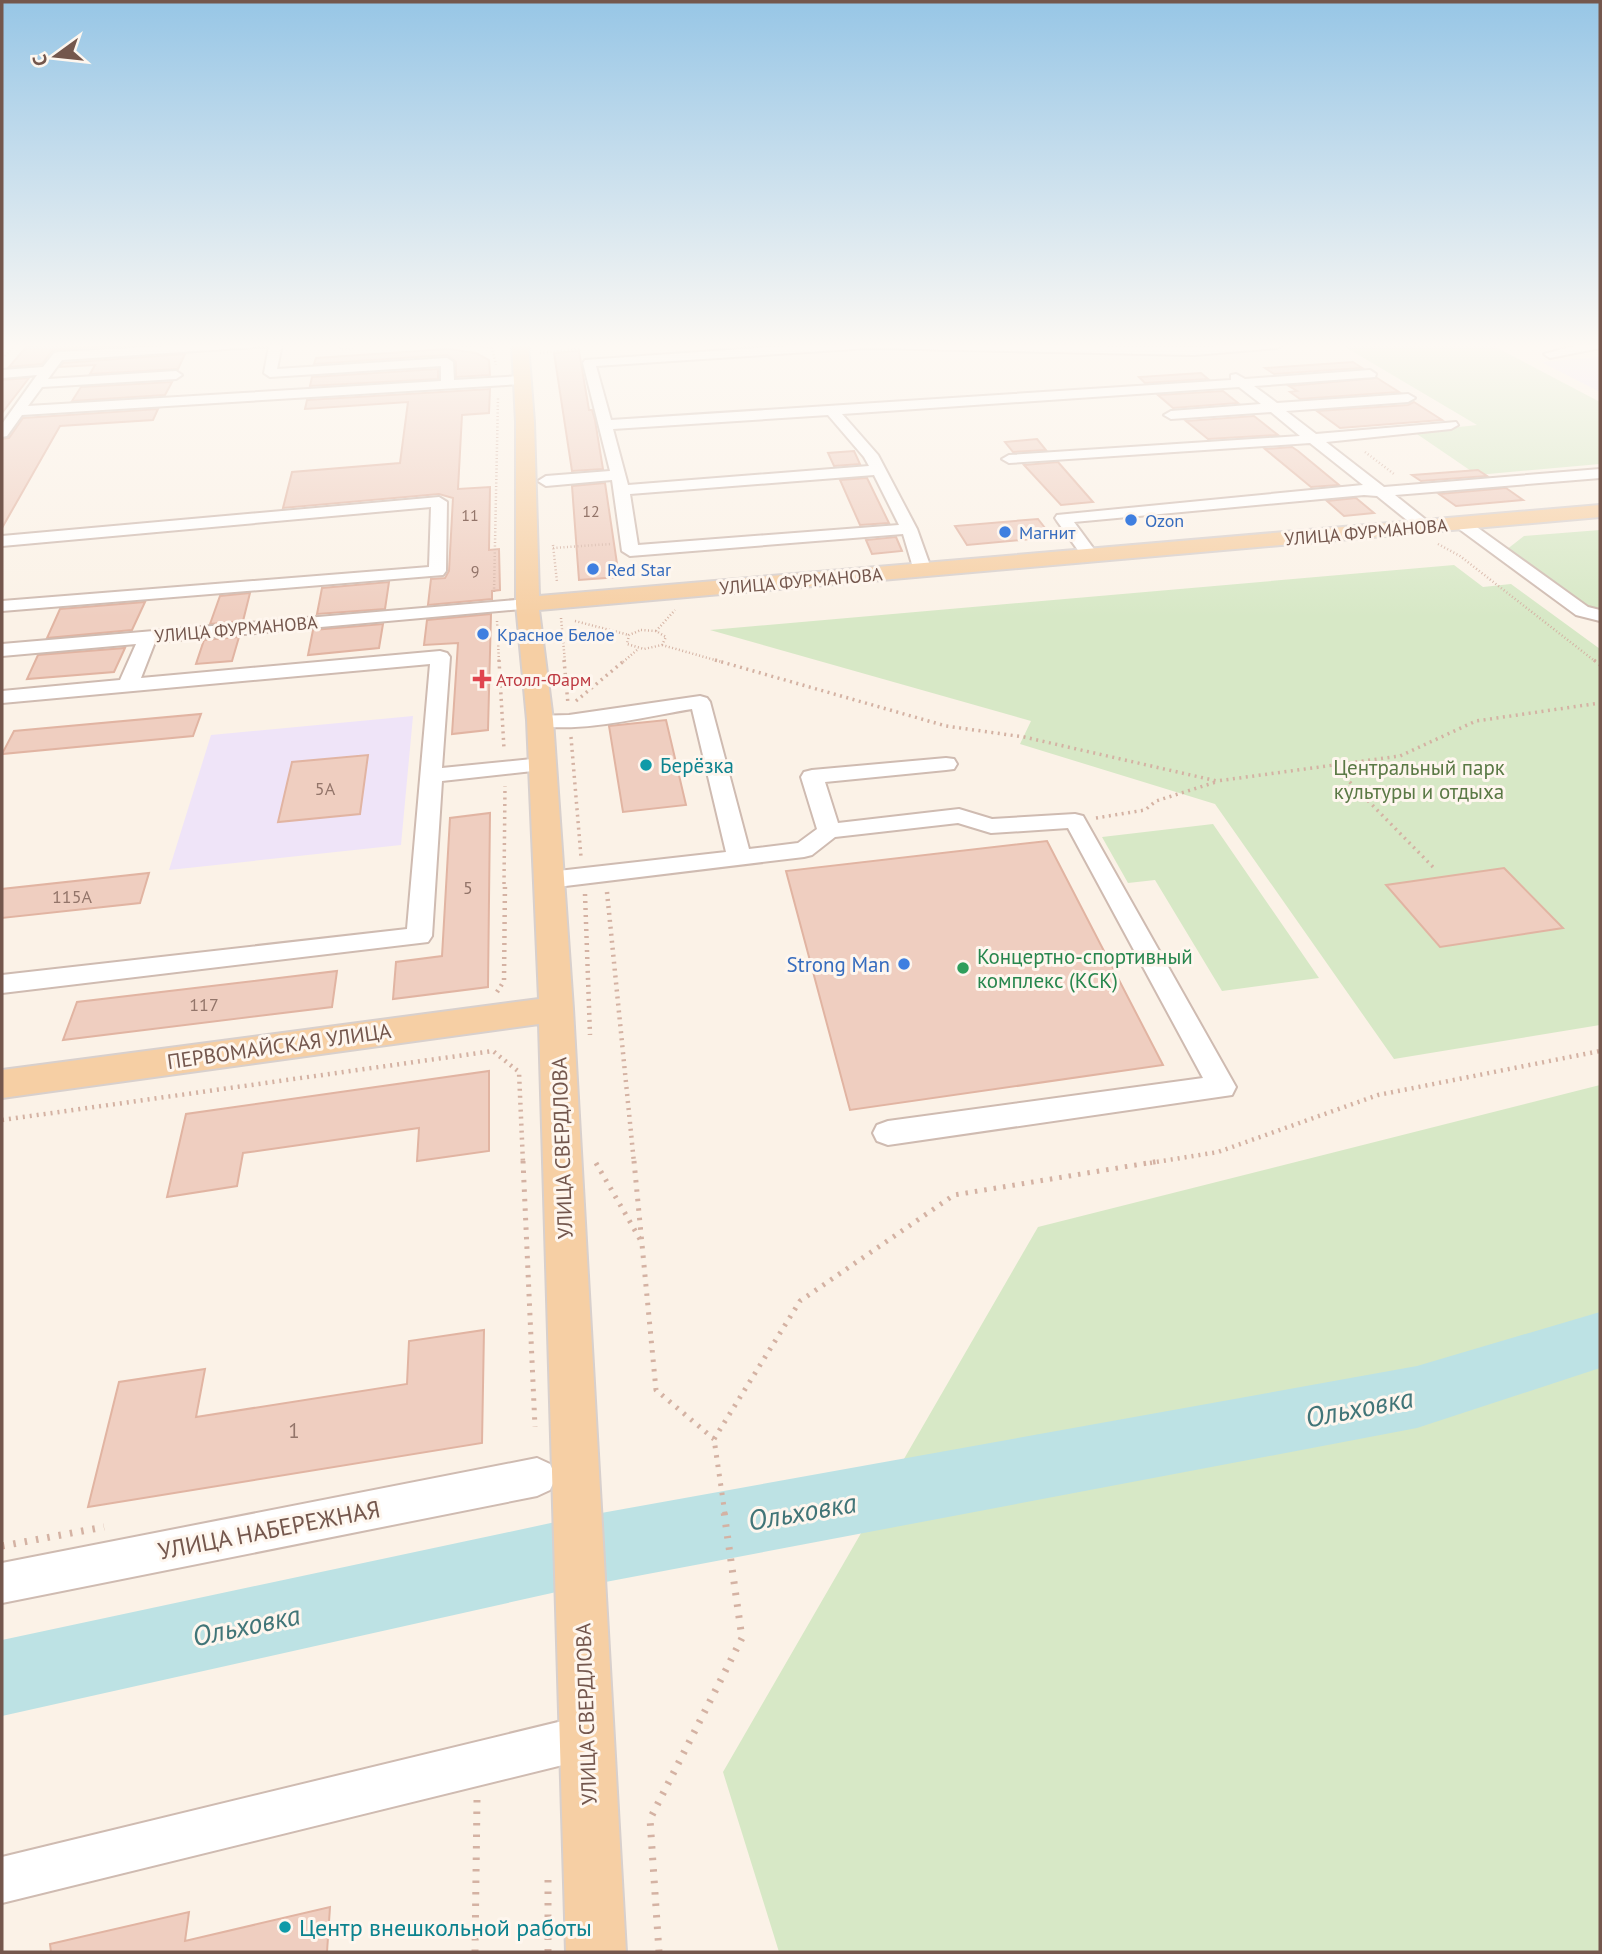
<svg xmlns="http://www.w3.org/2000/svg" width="1602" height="1954" font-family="'PT Sans',sans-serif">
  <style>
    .education { fill: #efe4f8 }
    .green { fill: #d7e8c6 }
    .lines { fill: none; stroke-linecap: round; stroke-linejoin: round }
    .river { fill: #bde2e4; fill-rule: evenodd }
    .building { fill: #efcec0; stroke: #e1b4a2; stroke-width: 2 }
    .minor-casing { stroke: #cfbbb1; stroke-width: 4 }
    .major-casing { stroke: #d8d0cd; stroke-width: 4 }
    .path-far4 { stroke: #d4b2a3; stroke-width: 2.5; stroke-dasharray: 1 2.5; stroke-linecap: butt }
    .path-far3 { stroke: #d4b2a3; stroke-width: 3.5; stroke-dasharray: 2 4.5; stroke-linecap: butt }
    .path-far2 { stroke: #d4b2a3; stroke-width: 4.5; stroke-dasharray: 2 5; stroke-linecap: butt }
    .path-far1 { stroke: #d4b2a3; stroke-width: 5; stroke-dasharray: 2.5 7; stroke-linecap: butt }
    .path { stroke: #d4b2a3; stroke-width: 7; stroke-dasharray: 2.5 9; stroke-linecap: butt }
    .minor { fill: #fff; fill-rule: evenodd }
    .major { fill: #f6cfa4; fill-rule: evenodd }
    .shop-dot { fill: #3f7fe0; stroke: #fef6ee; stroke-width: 2.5 }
    .health-dot { fill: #e0444e; stroke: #fef6ee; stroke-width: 2.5 }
    .culture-dot { fill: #0f9aa8; stroke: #fef6ee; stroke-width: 2.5 }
    .leisure-dot { fill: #2e9e5b; stroke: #fef6ee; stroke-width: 2.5 }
    .labels { text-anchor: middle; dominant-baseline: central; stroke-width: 6; stroke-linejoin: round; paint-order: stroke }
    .far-number-label { font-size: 16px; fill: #93756a }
    .far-shop-label { font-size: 18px; fill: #366cbe; stroke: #fef6ee; text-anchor: start }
    .far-street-label { font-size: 18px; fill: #74574d; stroke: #fef6ee }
    .far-health-label { font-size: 18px; fill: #be3a42; stroke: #fef6ee; text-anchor: start }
    .number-label { font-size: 18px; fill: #93756a }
    .culture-label { font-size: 21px; fill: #0d838f; stroke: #fef6ee; text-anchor: start }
    .park-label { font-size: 21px; fill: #5a7945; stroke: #fef6ee }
    .leisure-label { font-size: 21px; fill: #27864d; stroke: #fef6ee; text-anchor: start }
    .shop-label { font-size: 21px; fill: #366cbe; stroke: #fef6ee; text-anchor: end }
    .street-label { font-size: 21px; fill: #74574d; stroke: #fef6ee }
    .near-number-label { font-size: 21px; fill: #93756a }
    .near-street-label { font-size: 24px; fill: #74574d; stroke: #fef6ee }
    .near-culture-label { font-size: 24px; fill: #0d838f; stroke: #fef6ee; text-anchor: start }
    .near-water-label { font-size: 28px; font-style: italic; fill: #417578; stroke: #fef6ee }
  </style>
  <rect width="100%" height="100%" fill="#fbf2e7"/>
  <path class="education" d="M1600 357V392L1541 362Z
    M413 716 401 845 169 870 211 735Z"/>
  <path class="green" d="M1340 344H1490L1600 402V464L1477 475 1414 432 1477 425Z
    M1600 530V610H1591L1506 550 1524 536Z
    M1454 565 1483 587 1511 584 1600 649V1025L1394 1059 1215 804 1020 744 1031 721 710 630Z
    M1213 824 1319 978 1222 991 1155 880 1128 883 1102 837Z
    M1600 1085V1952H779L723 1772 1038 1227Z"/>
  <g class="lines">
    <path class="river" d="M1600 1312V1368L1417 1428 579 1587 2 1716V1640L579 1517 1417 1366Z"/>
  </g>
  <path class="building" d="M59 344H157L57 349 52 351 42 364 9 367 27 346Z
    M448 349 476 353 489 360 490 375 456 377V362L447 355 314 364 316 358Z
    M579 351 589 410H592L595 420 603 469 572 471 554 353Z
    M185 354 178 369 90 374 95 365 60 367 63 363Z
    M1353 362 1362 368 1274 374 1265 368Z
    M438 369V379L310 386 312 377Z
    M1201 373 1208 379 1145 383 1139 377Z
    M29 378 2 413V380Z
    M1377 378 1399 392 1300 399 1290 392 1297 391 1289 386Z
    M172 382 165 395 72 401 81 387Z
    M490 389 489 413 462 415 458 489 490 487 489 550 499 549 500 590 492 591V599L428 605 431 579 445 578 449 571 453 498 439 494 283 508 292 472 400 463 408 402 305 409 307 400Z
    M1223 391 1238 403 1173 408 1158 395Z
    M1414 402 1442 420 1340 428 1317 411 1408 405Z
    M158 409 153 420 60 426 2 528V439L9 438 23 418Z
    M1254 416 1278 435 1208 439 1186 421Z
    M1037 439 1046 450 1013 452 1005 442Z
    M1292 447 1298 451 1339 485 1311 487 1265 449Z
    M854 451 860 464 834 466 828 453Z
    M1058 462 1093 502 1061 505 1024 465Z
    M1478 470 1487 476 1421 481 1412 475Z
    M867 478 889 523 860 525 840 480Z
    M605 483 619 577 579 580 572 486Z
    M1506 488 1523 500 1456 506 1439 494Z
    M1356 498 1374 513 1344 516 1327 501Z
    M1038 519 1052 537 967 545 955 526Z
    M896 537 902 551 872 554 866 540Z
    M389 582 385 609 317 614 322 588Z
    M250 593 243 621 210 624 220 596Z
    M145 602 132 630 47 638 60 609Z
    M491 614 488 730 452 734 458 643 424 645 427 620Z
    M383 624 379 648 308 655 313 630Z
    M239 637 232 661 196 664 204 640Z
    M125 648 114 672 27 679 38 655Z
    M201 714 193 736 2 754 14 731Z
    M666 720 686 805 623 812 609 726Z
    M368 755 360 814 278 822 292 762Z
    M490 813 488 987 393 999 396 962 442 956 450 818Z
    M1047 841 1163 1065 850 1110 786 871Z
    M1504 868 1563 928 1440 947 1386 885Z
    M149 873 140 903 2 918V889Z
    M337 971 332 1007 63 1040 77 1002Z
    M489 1071V1151L417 1161 419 1128 243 1153 237 1186 167 1197 186 1114Z
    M484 1330 482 1443 88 1507 119 1382 205 1369 196 1417 407 1384 409 1341Z
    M330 1907 327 1952H51L50 1944 189 1912 185 1941Z"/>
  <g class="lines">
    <g class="minor-casing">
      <path id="minor" d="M203 344H282L277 369 447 358 453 362 454 380 522 376 528 380 522 384 22 415 7 436 2 437V424L37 375 2 378V370L43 367 54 353 58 352ZM269 346 264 373 270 377 441 366V381L28 406 42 387 176 379 182 375 176 371 48 379 62 360Z
        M816 344 1194 347 1283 344 1277 348 1194 355 869 348 596 366 611 420 1231 380V375L1236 374 1245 379 1370 370 1376 374 1375 377 1254 386 1277 403 1408 394 1415 398 1408 402 1286 411 1316 434 1456 422 1458 425 1451 429 1326 442 1384 487 1600 469V478L1395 495 1430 523 1432 526 1430 529H1418L1377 496 1364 495 1074 522 1099 556 1091 561 1085 560 1057 521 1055 518 1057 515 1363 485 1310 443 1009 463 1002 459 1009 455 1300 436 1271 412 1171 419 1164 415 1171 411 1261 404 1239 387 842 414 878 455 917 529 932 571 923 576 914 571 903 534 630 556 622 551 612 480 546 486 538 481 546 476 610 471 583 363 585 360ZM828 415 864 457 869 466 628 485 613 429ZM874 475 899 525 638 545 630 494Z
        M1582 344H1600V348L1550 358 1544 354Z
        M439 497 447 502 446 571 443 575 2 611V601L429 567 431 507 2 546V536Z
        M1461 518 1467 520 1588 607 1600 610V621L1576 615 1455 526 1453 523Z
        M527 599 536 604 533 608 155 642 141 678 440 651 447 653 450 657 442 768 542 758 550 759 553 764 550 769 542 770 442 781 432 936 428 942 2 993V975L407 929 430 664 2 703V691L120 680 136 644 2 656V644Z
        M700 696 707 698 710 702 749 849 798 843 817 829 801 777 804 772 812 770 946 758 954 759 957 764 954 769 946 770 825 782 838 823 959 809 992 819 1075 814 1083 816 1236 1087 1232 1095 888 1145 877 1141 873 1133 877 1125 888 1121 1203 1078 1068 828 991 833 958 823 835 837 812 855 804 857 549 888 540 886 537 880 540 874 549 872 726 852 692 709C648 716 574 735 533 724L530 720 533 716 569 715Z
        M537 1458 550 1464 556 1477 550 1490 537 1496 2 1603V1563Z
        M587 1715 602 1722 609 1737 602 1752 587 1759 2 1903V1857Z"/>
    </g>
    <g class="major-casing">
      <path id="major" d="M512 344H528L534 422 539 596 1600 505V517L539 610 553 720 573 1009 626 1952H566L539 1024 2 1098V1070L539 999 527 720 516 604V422Z"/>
    </g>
    <path class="path-far4" d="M341 344 340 349 356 348
      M491 344 496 365
      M452 345 490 347
      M540 353 580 349
      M5 356 16 344
      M1365 452 1394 474
      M1438 544 1460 556 1596 662
      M553 545 557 582
      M553 548 611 544
      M494 592 498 398
      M561 618 565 662
      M497 621 499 662
      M575 621 629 635
      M641 630 656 631 666 637 662 645 644 649 627 644 629 635Z
      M656 631 675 610
      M662 645 722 662
      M623 662 637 650"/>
    <path class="path-far3" d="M499 660 504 749
      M564 660 568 704
      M715 660 946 726 1024 737 1217 781 1400 756 1476 721 1600 703
      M1594 660 1600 665
      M576 701 625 660
      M571 737 581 857
      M1336 768 1433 867
      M1096 818 1145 810 1156 801 1216 782
      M504 884 505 786"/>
    <path class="path-far2" d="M607 892 634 1163
      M585 894 590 1035
      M497 992 504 981 505 882
      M2 1120 493 1051 519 1072 523 1163
      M1150 1163 1218 1152 1378 1095 1600 1051"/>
    <path class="path-far1" d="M523 1161 535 1427
      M634 1161 656 1390 714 1439
      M596 1163 641 1241
      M725 1514 714 1439 800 1301 954 1195 1160 1161"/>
    <path class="path" d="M2 1546 104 1527
      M548 1880V1952
      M475 1952 477 1799
      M659 1952 650 1819 742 1638 724 1512"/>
    <use href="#minor" class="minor"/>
    <use href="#major" class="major"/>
  </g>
  <linearGradient id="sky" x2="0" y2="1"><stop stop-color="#97c6e6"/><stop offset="0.56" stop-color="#fdf9f4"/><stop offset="1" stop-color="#fdf9f4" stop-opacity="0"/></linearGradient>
  <rect width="1602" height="617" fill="url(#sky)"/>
  <g class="shop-dot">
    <circle cx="1131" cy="520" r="7"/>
    <circle cx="1005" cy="532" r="7"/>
    <circle cx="593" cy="569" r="7"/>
    <circle cx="483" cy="634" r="7"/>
    <circle cx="904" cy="964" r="7"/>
  </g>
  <path class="health-dot" d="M478.5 668.5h7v7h7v7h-7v7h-7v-7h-7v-7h7z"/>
  <g class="culture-dot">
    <circle cx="646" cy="765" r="7"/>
    <circle cx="285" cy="1927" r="7"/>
  </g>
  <circle class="leisure-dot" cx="963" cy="968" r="7"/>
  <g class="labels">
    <g class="far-number-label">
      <text x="591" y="511">12</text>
      <text x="470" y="515">11</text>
      <text x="475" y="571">9</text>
    </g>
    <g class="far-shop-label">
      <text x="1145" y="520">Ozon</text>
      <text x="1019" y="532">Магнит</text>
      <text x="607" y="569">Red Star</text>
      <text x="497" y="634">Красное Белое</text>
    </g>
    <g class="far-street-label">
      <text transform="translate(1366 532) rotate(-5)">УЛИЦА ФУРМАНОВА</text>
      <text transform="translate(801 581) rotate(-5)">УЛИЦА ФУРМАНОВА</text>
      <text transform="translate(236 629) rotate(-5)">УЛИЦА ФУРМАНОВА</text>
    </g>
    <g class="far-health-label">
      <text x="496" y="679">Атолл-Фарм</text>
    </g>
    <g class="number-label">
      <text x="325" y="788">5А</text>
      <text x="468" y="887">5</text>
      <text x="72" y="896">115А</text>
      <text x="204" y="1004">117</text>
    </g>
    <g class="culture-label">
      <text x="660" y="765">Берёзка</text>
    </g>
    <g class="park-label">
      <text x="1419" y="767">Центральный парк<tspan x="1419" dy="24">культуры и отдыха</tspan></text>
    </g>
    <g class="leisure-label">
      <text x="977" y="956">Концертно-спортивный<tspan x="977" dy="24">комплекс (КСК)</tspan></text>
    </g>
    <g class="shop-label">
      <text x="890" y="964">Strong Man</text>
    </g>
    <g class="street-label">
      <text transform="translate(279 1046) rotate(-8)">ПЕРВОМАЙСКАЯ УЛИЦА</text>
      <text transform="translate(562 1148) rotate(-92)">УЛИЦА СВЕРДЛОВА</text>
      <text transform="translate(586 1714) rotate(-92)">УЛИЦА СВЕРДЛОВА</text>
    </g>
    <g class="near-number-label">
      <text x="294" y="1430">1</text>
    </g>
    <g class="near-street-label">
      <text transform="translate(269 1530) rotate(-11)">УЛИЦА НАБЕРЕЖНАЯ</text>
    </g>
    <g class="near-culture-label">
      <text x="299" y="1927">Центр внешкольной работы</text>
    </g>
    <g class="near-water-label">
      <text transform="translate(1359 1407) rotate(-11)">Ольховка</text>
      <text transform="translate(802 1511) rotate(-10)">Ольховка</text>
      <text transform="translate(246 1625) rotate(-12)">Ольховка</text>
    </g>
  </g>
  <rect width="1602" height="1954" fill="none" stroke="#74574d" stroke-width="7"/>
  <g transform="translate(56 56) rotate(255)" stroke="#fef6ee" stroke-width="5" paint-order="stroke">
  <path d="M0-5L12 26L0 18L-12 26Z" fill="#74574d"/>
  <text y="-10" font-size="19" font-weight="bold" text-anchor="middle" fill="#74574d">С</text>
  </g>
</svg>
